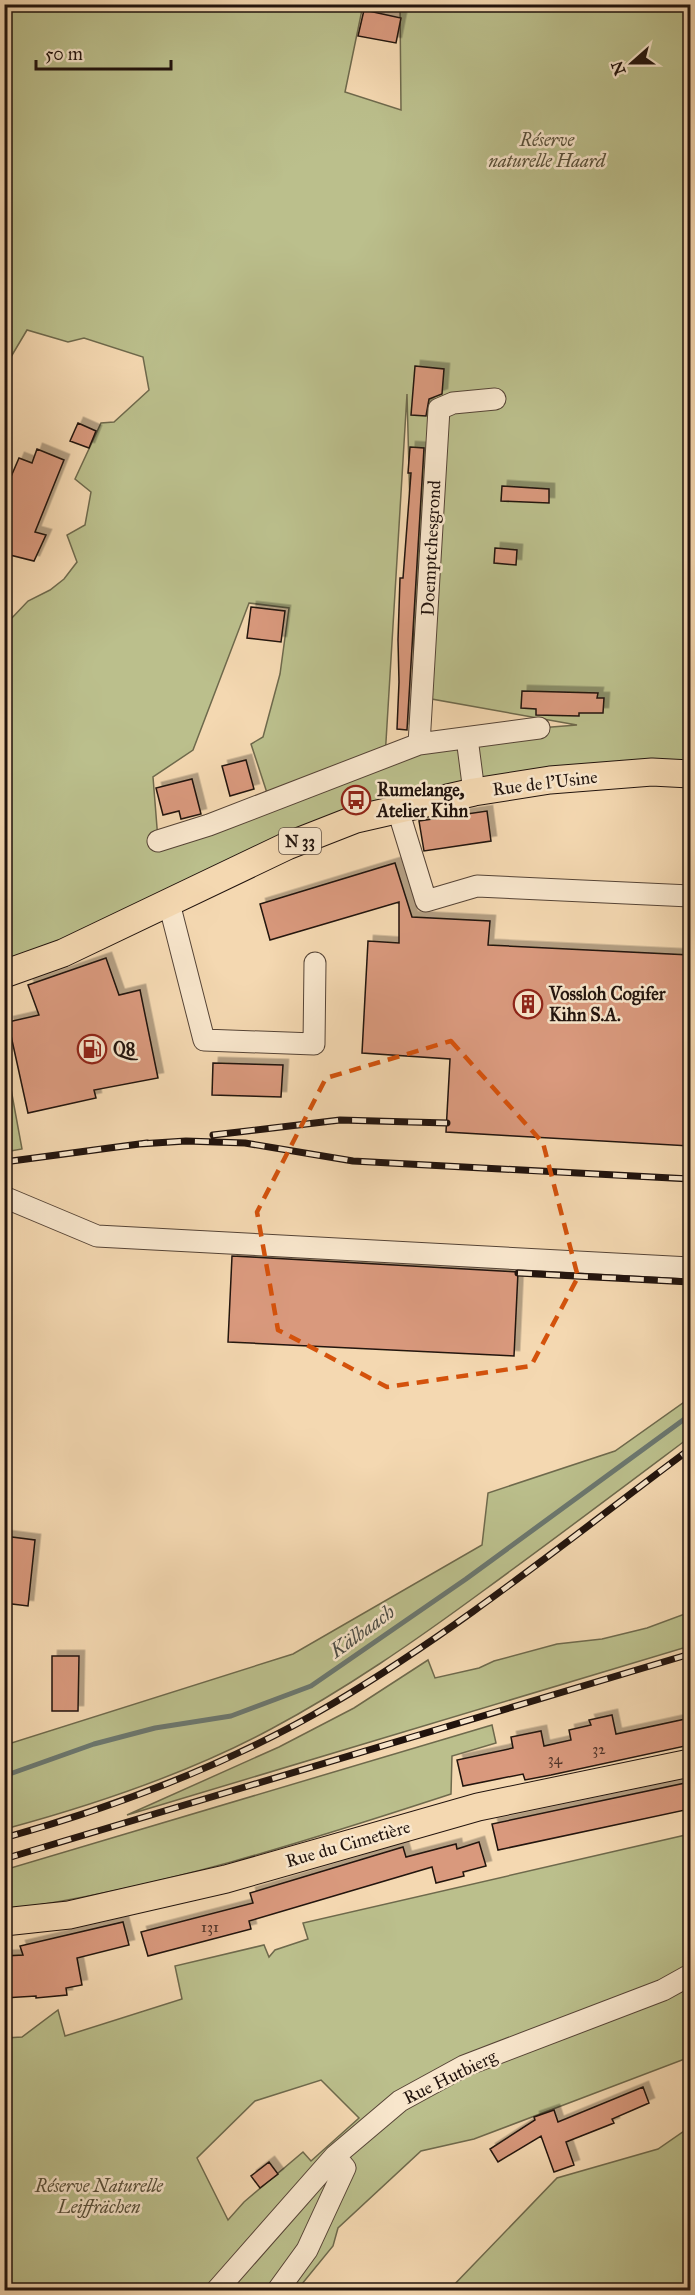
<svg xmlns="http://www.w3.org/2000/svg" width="695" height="2295" font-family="'IM FELL Great Primer',serif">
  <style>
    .green { fill: #bbbf8c; stroke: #6e694c; stroke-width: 1.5; fill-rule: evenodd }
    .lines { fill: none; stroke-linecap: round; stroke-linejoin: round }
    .stream { stroke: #6b776f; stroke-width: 5 }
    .building { fill: #d9997d; stroke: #21130d; stroke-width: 1.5; filter: url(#shadow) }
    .minor-casing { stroke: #564436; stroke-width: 23 }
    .major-casing { stroke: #21130d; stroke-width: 29 }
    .minor { stroke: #f8e6cc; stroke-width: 21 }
    .major { stroke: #f4d8b1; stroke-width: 27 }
    .rail-casing { stroke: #21130d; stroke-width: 7 }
    .rail { stroke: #f8e6cc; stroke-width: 4.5; stroke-dasharray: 14; stroke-linecap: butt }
    .marked { fill: none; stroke: #d4520c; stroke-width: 4.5; stroke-dasharray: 12 8; stroke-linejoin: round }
    .labels { text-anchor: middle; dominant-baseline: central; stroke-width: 5; stroke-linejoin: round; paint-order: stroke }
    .number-label { font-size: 15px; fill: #4f3429 }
    .shield { fill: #f8e6cc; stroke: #625246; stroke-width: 1.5 }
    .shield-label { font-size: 16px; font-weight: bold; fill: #21130d }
    .park-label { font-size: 18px; font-style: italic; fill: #574f39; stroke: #f8e6cc }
    .street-label { font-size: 18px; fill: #21130d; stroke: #f8e6cc }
    .poi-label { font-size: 18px; font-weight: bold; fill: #21130d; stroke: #f8e6cc; text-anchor: start }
    .water-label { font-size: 20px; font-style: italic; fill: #4c4d46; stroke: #f8e6cc }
  </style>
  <defs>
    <filter id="shadow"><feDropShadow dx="5.5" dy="-5.5" stdDeviation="0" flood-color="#0004"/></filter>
  </defs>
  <rect width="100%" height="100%" fill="#f4d8b1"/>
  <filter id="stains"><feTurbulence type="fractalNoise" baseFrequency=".00333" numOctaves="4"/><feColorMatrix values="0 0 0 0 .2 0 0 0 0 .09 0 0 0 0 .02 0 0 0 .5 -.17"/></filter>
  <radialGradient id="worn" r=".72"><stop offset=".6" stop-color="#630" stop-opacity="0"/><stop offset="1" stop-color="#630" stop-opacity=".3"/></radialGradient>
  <path class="green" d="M5 5H363L345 92 401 110 400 5H690V774L356 819 5 974V618L8 622 28 601 50 590 64 579 77 562 67 535 85 525 91 492 75 479 101 423 114 422 149 390 143 357 84 338 68 342 27 330 5 367ZM407 394 415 696 577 725 539 728 385 758ZM249 603 289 608 280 674 263 737 251 744 270 802 158 840 153 777 193 750Z
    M4 1051 22 1149 5 1152H4Z
    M690 1398V1437C622 1488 553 1540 483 1591 415 1641 346 1689 271 1729 189 1773 94 1805 5 1829V1745L293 1654 482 1545 488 1493 615 1451Z
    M690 1612V1646L127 1815 279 1747 354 1708 428 1660 435 1678 479 1668 494 1661 557 1644 602 1639 647 1628Z
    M492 1725 496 1743 452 1756 451 1794C304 1842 158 1889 5 1910L4 1870Z
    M690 1834V2057L474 2139 421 2151 338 2228 333 2246 297 2290H5V2038L22 2037 58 2010 65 2036 182 1999 175 1966 264 1945 269 1957 275 1950 308 1939 303 1923ZM321 2080 359 2118 311 2161 303 2152 244 2202 228 2220 197 2158 255 2101Z
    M690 2127V2290H449L557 2178 658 2149Z"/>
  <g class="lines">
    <path class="stream" d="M4 1776 94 1744 155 1728 231 1716 311 1686 466 1579 690 1415"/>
  </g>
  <path class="building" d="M364 10 401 18 396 43 358 36Z
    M415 366 444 369 442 394 429 399 426 416 411 415Z
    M78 423 96 431 89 448 70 441Z
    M410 447 424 448 407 730 397 729 399 682 398 640 400 578H403L411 473H408Z
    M37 449 64 460 35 532 46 535 34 561 10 555 7 552 5 548 9 533 4 531V493L19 458 32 463Z
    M502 486 549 489V503L501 501Z
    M495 548 517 550 516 565 494 563Z
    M251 607 285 611 281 642 247 638Z
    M522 691 598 693 597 698H604L603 713H579V716L536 715V709L521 708Z
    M246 760 254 789 230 796 222 766Z
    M192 779 201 814 181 819 179 811 163 815 156 788Z
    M487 811 491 841 424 851 419 821Z
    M395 863 412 917 490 921 488 945 690 955V1146L446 1132 450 1059 362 1053 368 941 399 943V902L270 940 260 904Z
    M106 958 119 995 140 990 158 1078 94 1090 96 1098 28 1113 8 1022 39 1015 28 985Z
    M213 1063 283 1065 281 1097 212 1095Z
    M232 1256 518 1272 514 1356 228 1342Z
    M4 1536 35 1540 28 1606 4 1603Z
    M52 1656H79L78 1711H52Z
    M612 1715 616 1734 690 1718V1745L551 1775 525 1780 523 1774 463 1786 457 1760 513 1748 511 1737 541 1731 544 1746 571 1740 569 1730 591 1725 589 1720Z
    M690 1782V1809L498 1850 492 1824Z
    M479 1842 486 1866 463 1872 464 1876 436 1883 432 1867 249 1921 251 1929 148 1956 141 1932 253 1903 250 1893 403 1847 406 1857 456 1844 457 1849Z
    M123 1922 129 1945 77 1958 82 1985 66 1988 67 1995 36 1998V1996L4 1998V1956L23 1955 20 1946Z
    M643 2087 649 2103 612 2119 614 2123 566 2142 574 2165 554 2172 541 2136 498 2162 490 2149 535 2120 534 2117 554 2110 558 2122Z
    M269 2162 278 2174 260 2188 251 2176Z"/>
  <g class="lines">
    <g class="minor-casing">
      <path id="minor" d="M467 738 474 792
        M419 744 439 409 453 403 495 399
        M398 810 426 901 477 886 690 896
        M158 841 209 825 419 744 539 728
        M169 903 204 1040 314 1044 315 963
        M4 1197 97 1236 690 1268
        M217 2290 335 2156 400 2101 464 2066 663 1990 690 1975
        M278 2290 307 2250 345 2168 335 2156"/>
    </g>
    <g class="major-casing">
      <path id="major" d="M4 974 63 953 287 846 356 819 474 792 550 780 652 772 690 774
        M4 1922 69 1915 226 1879 478 1807 690 1763"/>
    </g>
    <use href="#minor" class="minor"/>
    <use href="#major" class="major"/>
    <g class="rail-casing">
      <path id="rail" d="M213 1135 340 1120 447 1123
        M139 1144 186 1141 245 1143 353 1161 690 1179
        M4 1162 147 1143
        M518 1273 690 1282
        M4 1838C118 1806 230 1764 332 1704 458 1630 573 1536 690 1449
        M4 1859 690 1654"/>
    </g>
    <use href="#rail" class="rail"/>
  </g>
  <path class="marked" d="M451 1041 543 1143 578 1277 531 1366 387 1387 278 1330 257 1212 326 1078Z"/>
  <defs>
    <g id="bus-ring" transform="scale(1.5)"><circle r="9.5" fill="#f8e6cc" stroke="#8f2418" stroke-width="1.5"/><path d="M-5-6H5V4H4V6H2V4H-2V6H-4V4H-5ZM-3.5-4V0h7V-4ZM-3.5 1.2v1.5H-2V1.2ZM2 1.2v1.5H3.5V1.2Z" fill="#8f2418"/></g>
    <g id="building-ring" transform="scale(1.5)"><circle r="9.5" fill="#f8e6cc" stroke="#8f2418" stroke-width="1.5"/><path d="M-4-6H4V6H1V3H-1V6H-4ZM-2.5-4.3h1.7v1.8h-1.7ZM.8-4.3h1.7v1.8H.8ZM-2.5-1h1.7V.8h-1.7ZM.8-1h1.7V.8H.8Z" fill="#8f2418"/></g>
    <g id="fuel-ring" transform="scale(1.5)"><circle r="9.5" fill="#f8e6cc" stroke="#8f2418" stroke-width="1.5"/><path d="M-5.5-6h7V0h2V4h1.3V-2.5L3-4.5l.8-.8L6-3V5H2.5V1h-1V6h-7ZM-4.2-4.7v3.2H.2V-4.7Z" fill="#8f2418"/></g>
  </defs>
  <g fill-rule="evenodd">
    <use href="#bus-ring" x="356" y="800"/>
    <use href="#building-ring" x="528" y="1004"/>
    <use href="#fuel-ring" x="92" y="1049"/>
  </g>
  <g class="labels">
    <g class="number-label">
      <text x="599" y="1749">32</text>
      <text x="555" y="1759">34</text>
      <text x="210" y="1927">131</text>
    </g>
    <rect class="shield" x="279" y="828" width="42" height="26" rx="4.5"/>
    <g class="shield-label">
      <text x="300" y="841">N 33</text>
    </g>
    <g class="park-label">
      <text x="547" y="140">Réserve<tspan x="547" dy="21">naturelle Haard</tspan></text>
      <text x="99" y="2186">Réserve Naturelle<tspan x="99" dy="21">Leiffrächen</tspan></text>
    </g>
    <g class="street-label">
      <text transform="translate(431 548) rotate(-87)">Doemptchesgrond</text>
      <text transform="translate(545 783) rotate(-7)">Rue de l'Usine</text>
      <text transform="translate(348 1844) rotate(-16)">Rue du Cimetière</text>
      <text transform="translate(450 2077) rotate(-26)">Rue Hutbierg</text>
    </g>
    <g class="poi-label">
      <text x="377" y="790">Rumelange,<tspan x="377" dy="21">Atelier Kihn</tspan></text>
      <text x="549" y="994">Vossloh Cogifer<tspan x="549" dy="21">Kihn S.A.</tspan></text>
      <text x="113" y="1049">Q8</text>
    </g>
    <g class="water-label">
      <text transform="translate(362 1631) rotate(-36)">Kälbaach</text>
    </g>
  </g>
  <rect width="695" height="2295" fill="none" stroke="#f4d8b1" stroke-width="24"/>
  <rect x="6" y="6" width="683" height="2283" fill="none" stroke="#21130d" stroke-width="3"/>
  <rect x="12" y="12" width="671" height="2271" fill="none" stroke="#21130d" stroke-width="1.5"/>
  <g transform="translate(632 63) rotate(249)" stroke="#f8e6cc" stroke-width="4.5" paint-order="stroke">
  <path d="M0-4.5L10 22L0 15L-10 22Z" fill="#21130d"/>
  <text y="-9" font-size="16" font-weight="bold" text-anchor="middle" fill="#21130d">N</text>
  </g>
  <path d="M36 60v9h135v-9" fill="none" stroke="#21130d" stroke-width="3"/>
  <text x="45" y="60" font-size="18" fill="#21130d" stroke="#f8e6cc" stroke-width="4.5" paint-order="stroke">50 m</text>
  <rect width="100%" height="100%" filter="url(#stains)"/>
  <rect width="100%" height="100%" fill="url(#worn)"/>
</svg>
